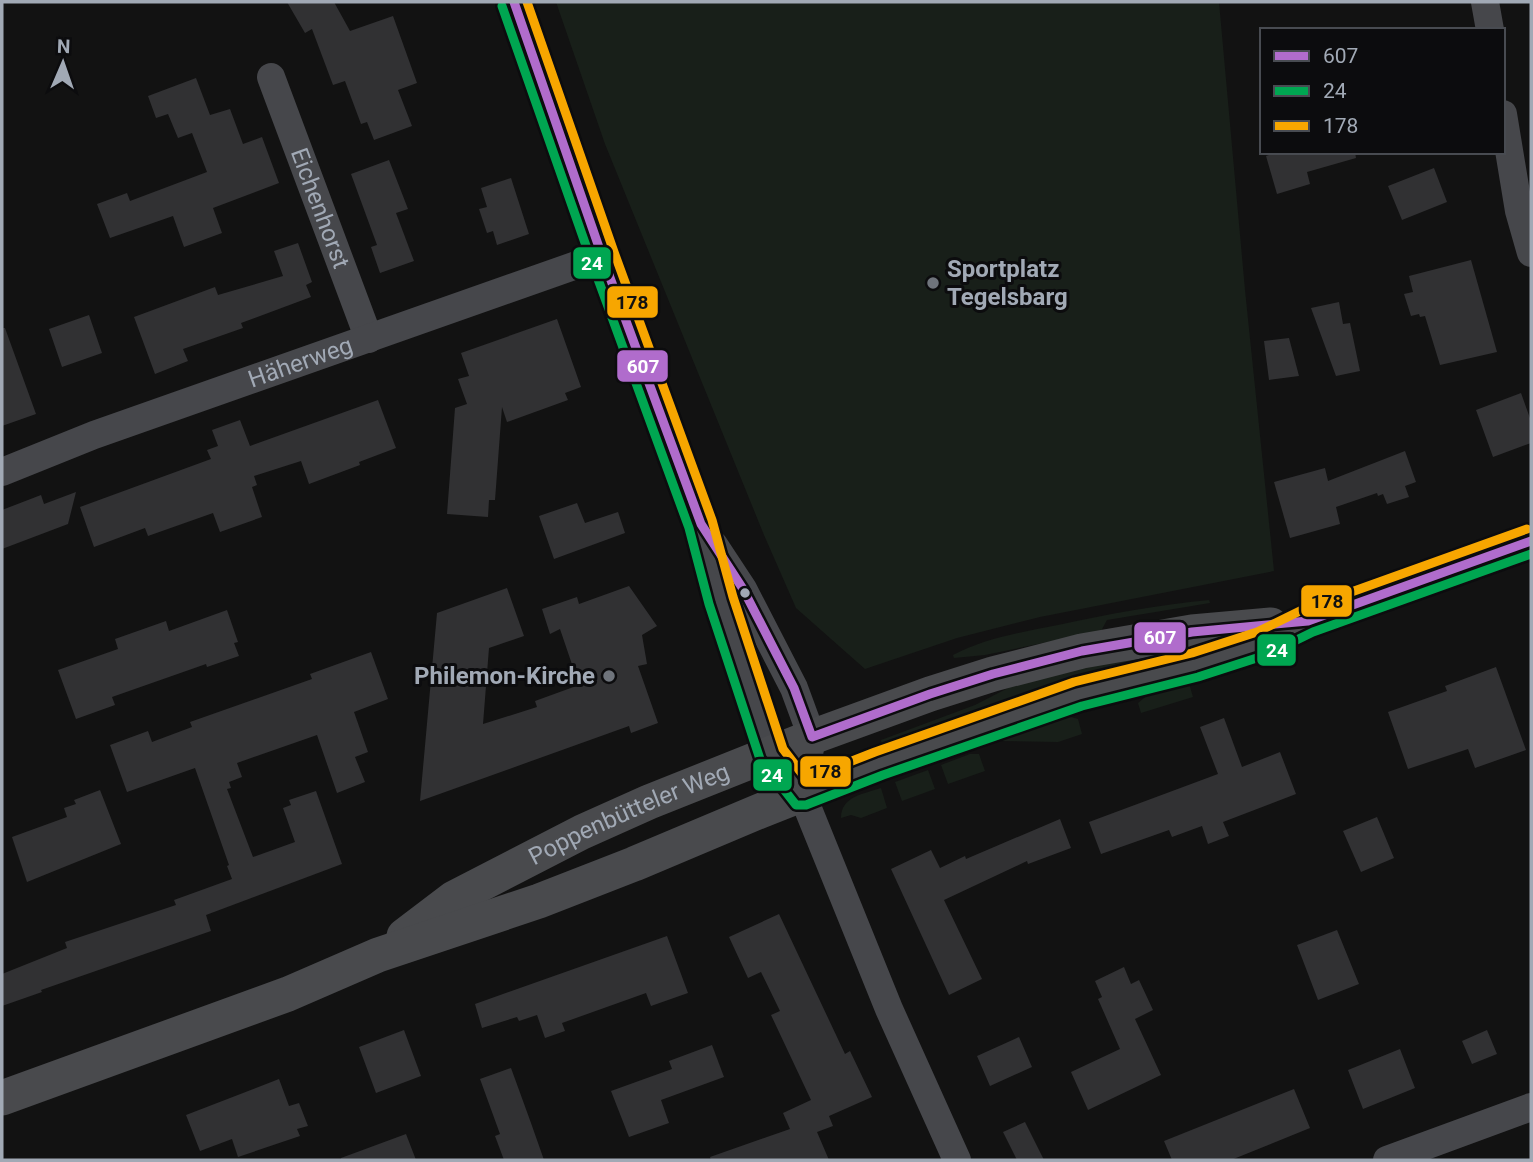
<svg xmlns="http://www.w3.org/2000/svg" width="1533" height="1162" font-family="Roboto,sans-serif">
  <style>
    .green { fill: #181f19 }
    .building { fill: #313133 }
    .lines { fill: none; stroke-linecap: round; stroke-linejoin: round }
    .minor { stroke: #46474b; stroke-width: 28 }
    .major { stroke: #494a4d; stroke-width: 35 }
    .bus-1-casing { stroke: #0c0c0e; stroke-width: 14 }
    .bus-2-casing { stroke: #0c0c0e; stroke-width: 14 }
    .bus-3-casing { stroke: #0c0c0e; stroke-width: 14 }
    .bus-1 { stroke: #b06ccc; stroke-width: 9 }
    .bus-2 { stroke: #00a651; stroke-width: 9 }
    .bus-3 { stroke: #f7a600; stroke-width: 9 }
    .poi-dot { fill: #6f747c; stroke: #0c0c0e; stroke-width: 2.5 }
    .bus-dot { fill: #a1a9b5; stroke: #0c0c0e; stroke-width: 2.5 }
    .labels { text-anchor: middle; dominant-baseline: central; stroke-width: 6; stroke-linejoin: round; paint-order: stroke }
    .street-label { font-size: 24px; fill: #a1a9b5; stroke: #0c0c0e }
    .poi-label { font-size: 24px; font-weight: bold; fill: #a1a9b5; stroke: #0c0c0e; text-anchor: start }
    .line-badge { stroke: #0c0c0e; stroke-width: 2.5 }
    .badge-label { font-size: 19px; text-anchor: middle; font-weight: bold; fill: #fff }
    .pale-badge-label { font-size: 19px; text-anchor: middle; font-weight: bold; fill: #111 }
  </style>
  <rect width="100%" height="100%" fill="#121212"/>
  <path class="green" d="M556 2H1219L1245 290 1274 571 1040 617 957 638 865 669 796 608 764 535 605 144Z
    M1209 600 1210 603 1107 620 1101 631 985 655 954 658 953 655C985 638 1023 632 1058 625 1108 614 1158 605 1209 600Z
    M1187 648 882 746 881 740 975 705 1012 686 1047 675Z
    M1188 680 1193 697 1141 713 1138 703 1159 686Z
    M1064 715 1078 719 1082 734 1058 742 998 741 999 737Z
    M970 754H979L985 771 948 784 941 765Z
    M928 770 935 789 902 801 895 782Z
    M881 788 887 808 861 818 851 815 841 818C841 796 864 794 881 788Z"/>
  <path class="building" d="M287 2H334L350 31 393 16 417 83 398 90 412 126 374 140 367 122 361 124 345 81 333 85 312 29 305 33Z
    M196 78 210 115 230 109 243 144 262 137 279 183 213 208 222 233 184 247 173 216 110 238 97 204 127 193 130 201 207 172 192 133 178 138 168 114 156 118 148 96Z
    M1278 152H1355L1356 158 1307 172 1310 184 1277 194 1266 156Z
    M389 160 408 209 396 213 414 261 380 273 371 247 377 245 351 174Z
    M1434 168 1447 202 1402 220 1388 186Z
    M511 178 529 234 497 245 493 231 487 233 479 209 487 207 481 188Z
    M298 243 312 282 306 285 311 297 241 323 243 328 183 349 188 361 155 374 134 317 215 287 218 295 283 276 274 251Z
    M1471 260 1497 352 1440 365 1425 316 1420 317 1419 314 1411 316 1404 294 1413 292 1409 276Z
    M1339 302 1343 324 1350 323 1360 371 1336 376 1311 308Z
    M89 315 102 353 62 367 49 329Z
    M557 319 581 387 565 393 568 400 507 422 502 407 495 500H489L488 517 447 514 455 408 467 404 458 379 469 376 461 353Z
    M2 328H5L36 414 2 426Z
    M1289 338 1299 376 1269 380 1264 341Z
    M1521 393 1531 421V443L1493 457 1476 410Z
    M378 400 396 448 359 462 360 465 309 484 301 461 254 476 257 485 252 487 262 517 220 532 213 513 148 536 145 528 94 547 80 507 211 459 207 450 218 446 212 430 240 420 250 446Z
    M1405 451 1416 482 1405 486 1409 497 1387 504 1383 494 1378 496 1377 493 1336 507 1340 524 1290 538 1274 482 1325 468 1328 481Z
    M76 492 68 524 2 549V510L41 495 44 504Z
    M577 503 585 523 618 512 625 533 554 559 539 516Z
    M629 586 657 626 642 635 647 664 638 666 658 723 631 733 629 726 420 801 437 613 507 588 524 636 489 648 483 724 537 707 535 701 579 685 560 629 550 634 542 609 577 597 579 604Z
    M227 610 238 642 234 643 239 656 207 667 206 664 112 697 115 705 76 719 58 670 118 649 115 639 166 621 169 631Z
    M371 652 388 699 354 712 368 752 355 757 365 782 337 793 317 735 237 763 242 777 229 782 231 788 227 789 253 857 295 842 283 808 291 805 289 800 316 791 342 864 206 915 211 931 41 990 42 992 2 1006V974L67 948 65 942 176 905 174 900 232 879 227 866 229 865 195 768 127 792 110 745 148 731 152 742 192 727 190 722 312 679 310 674Z
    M1496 667 1526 750 1475 768 1468 749 1408 769 1388 712 1447 691 1445 686Z
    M1224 718 1242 767 1280 752 1296 794 1223 822 1229 836 1208 844 1202 826 1172 837 1169 830 1101 854 1089 822 1218 774 1200 727Z
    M100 790 121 844 27 882 12 837 67 817 64 808 76 804 74 800Z
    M1377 817 1394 858 1361 872 1343 831Z
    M1060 819 1071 848 1028 864 1027 861 944 900 982 979 949 995 891 869 931 850 940 868 965 856 966 859Z
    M779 914 845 1054 850 1051 872 1097 829 1116 833 1126 817 1132 829 1160H711L710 1157 790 1129 783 1113 811 1100 771 1015 780 1011 761 972 748 978 729 937Z
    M1337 930 1359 984 1318 1000 1297 945Z
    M667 936 688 993 651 1006 646 993 562 1023 565 1031 545 1038 537 1015 519 1021 517 1017 482 1028 475 1004Z
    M1124 967 1131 984 1139 980 1153 1010 1135 1019 1161 1075 1088 1110 1071 1072 1120 1049 1098 999 1102 997 1095 981Z
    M404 1030 421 1076 376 1093 359 1047Z
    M1487 1030 1497 1054 1472 1064 1462 1041Z
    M1019 1037 1032 1067 990 1086 977 1056Z
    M712 1045 724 1077 661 1100 669 1123 629 1137 611 1091 672 1069 669 1061Z
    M1400 1049 1415 1088 1363 1109 1348 1070Z
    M511 1068 531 1123 544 1160H504L495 1136 500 1134 480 1079Z
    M279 1079 289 1106 299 1103 308 1126 297 1129 300 1136 238 1157 232 1139 200 1151 186 1115Z
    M1294 1089 1310 1128 1231 1160H1172L1164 1141Z
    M1025 1122 1044 1160H1017L1003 1132Z
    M406 1134 416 1160H341V1158Z"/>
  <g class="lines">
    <g class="minor">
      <path d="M514 2 602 256 701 524 721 600 772 755 802 794 889 1009 957 1160"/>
      <path d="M1485 2 1490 30"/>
      <path id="s1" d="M271 77 369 339"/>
      <path d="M1503 114 1519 211 1531 253"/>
      <path id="s2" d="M2 472 94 435 602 256"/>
      <path d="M714 545 743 589 794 688 812 737 802 794"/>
      <path d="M1387 1160 1531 1107"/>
    </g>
    <g class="major">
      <path id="s3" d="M404 936 454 898 582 832 649 802 812 737 930 694 993 674 1082 651 1192 632 1271 625"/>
      <path d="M2 1098 288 994 378 955 539 901 634 864 760 811 879 764 1078 694 1195 665 1262 643 1308 621 1531 541"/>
    </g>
    <g class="bus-1-casing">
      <path id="bus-1" d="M514 2 602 256 701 524 743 589 794 688 812 737 930 694 993 674 1082 651 1192 632 1308 621 1531 541"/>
    </g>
    <g class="bus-2-casing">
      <path id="bus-2" d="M502 6 591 260 689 528 709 604 760 759 796 805H806L883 775 1082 706 1198 677 1266 655 1313 632 1531 554"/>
    </g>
    <g class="bus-3-casing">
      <path id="bus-3" d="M527 2 614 252 712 520 733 597 783 749 806 779 875 752 1074 682 1192 653 1257 632 1304 609 1527 529"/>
    </g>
    <use href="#bus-1" class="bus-1"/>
    <use href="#bus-2" class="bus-2"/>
    <use href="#bus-3" class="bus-3"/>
  </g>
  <g class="poi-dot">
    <circle cx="933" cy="283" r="7"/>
    <circle cx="609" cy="676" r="7"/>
  </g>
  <circle class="bus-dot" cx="745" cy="593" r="6"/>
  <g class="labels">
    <g class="street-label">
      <text stroke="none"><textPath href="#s1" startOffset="140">Eichenhorst</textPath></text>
      <text stroke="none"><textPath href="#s2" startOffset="318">Häherweg</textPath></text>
      <text stroke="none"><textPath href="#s3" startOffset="257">Poppenbütteler Weg</textPath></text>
    </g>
    <g class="poi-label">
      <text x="947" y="269">Sportplatz<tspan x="947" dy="28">Tegelsbarg</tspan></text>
      <text x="595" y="676" text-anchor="end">Philemon-Kirche</text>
    </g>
  </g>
  <g class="line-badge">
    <rect x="572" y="246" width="40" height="34" rx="7" fill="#00a651"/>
    <rect x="606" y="285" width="53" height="34" rx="7" fill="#f7a600"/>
    <rect x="616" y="349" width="53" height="34" rx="7" fill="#b06ccc"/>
    <rect x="1300" y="584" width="53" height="34" rx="7" fill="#f7a600"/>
    <rect x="1133" y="621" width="54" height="33" rx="7" fill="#b06ccc"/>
    <rect x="1256" y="633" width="41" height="34" rx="7" fill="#00a651"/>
    <rect x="799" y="755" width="53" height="33" rx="7" fill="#f7a600"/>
    <rect x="752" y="758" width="41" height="34" rx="7" fill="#00a651"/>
  </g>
  <g class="badge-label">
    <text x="592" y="270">24</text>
    <text x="643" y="373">607</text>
    <text x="1160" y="644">607</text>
    <text x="1277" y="657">24</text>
    <text x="772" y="782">24</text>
  </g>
  <g class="pale-badge-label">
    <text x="632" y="309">178</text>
    <text x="1327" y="608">178</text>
    <text x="825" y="778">178</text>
  </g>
  <rect width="1533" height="1162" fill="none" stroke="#a1a9b5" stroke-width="7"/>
  <rect x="1260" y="28" width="245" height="126" fill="#0c0c0e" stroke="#484b51" stroke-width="2"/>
  <rect x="1274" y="51" width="35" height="10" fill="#b06ccc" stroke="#484b51" stroke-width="2"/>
  <text x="1323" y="63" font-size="21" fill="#a1a9b5">607</text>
  <rect x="1274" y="86" width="35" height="10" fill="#00a651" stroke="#484b51" stroke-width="2"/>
  <text x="1323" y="98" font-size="21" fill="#a1a9b5">24</text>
  <rect x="1274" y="121" width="35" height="10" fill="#f7a600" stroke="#484b51" stroke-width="2"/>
  <text x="1323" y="133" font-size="21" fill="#a1a9b5">178</text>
  <g transform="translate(63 63) rotate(2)" stroke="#0c0c0e" stroke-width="5" paint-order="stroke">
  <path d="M0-5L12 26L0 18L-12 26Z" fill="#a1a9b5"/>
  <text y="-10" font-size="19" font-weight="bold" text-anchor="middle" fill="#a1a9b5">N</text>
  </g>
</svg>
